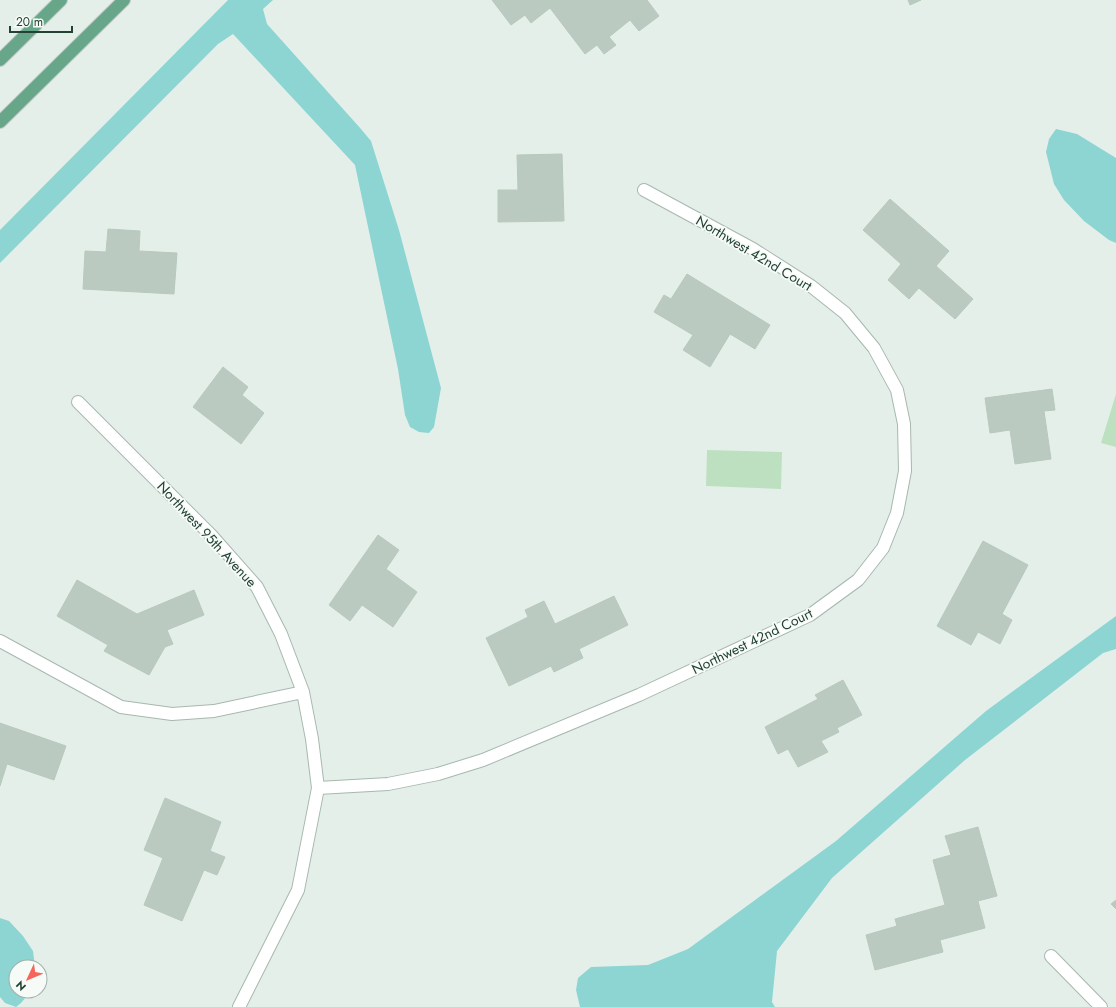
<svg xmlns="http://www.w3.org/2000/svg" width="1116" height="1007" font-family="Jost,sans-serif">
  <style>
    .green { fill: #bde0c0 }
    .water { fill: #8cd5d3 }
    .building { fill: #bacac1; stroke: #b7c9be }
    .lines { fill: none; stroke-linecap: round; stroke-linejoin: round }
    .street-casing { stroke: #a7b8af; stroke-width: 14 }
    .primary-casing { stroke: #c1cac6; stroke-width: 14 }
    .street { stroke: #fff; stroke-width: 12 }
    .primary { stroke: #68a68a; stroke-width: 12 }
    .labels { text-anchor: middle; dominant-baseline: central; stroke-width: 3.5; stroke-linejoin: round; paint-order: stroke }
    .street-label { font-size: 14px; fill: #234234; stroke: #f6fbf8 }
  </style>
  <rect width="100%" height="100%" fill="#e5efe9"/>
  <path class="green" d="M1116 394V447L1101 443Z
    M707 450 782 452 781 489 706 486Z"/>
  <path class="water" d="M228 0H273L263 9 267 24 361 129 371 141 399 230 441 388 434 427 429 433 419 432 410 427 405 415 398 369 355 165 233 34 218 44 0 263V230Z
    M1056 129 1077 134 1116 158V243L1109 240 1084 221 1064 200 1054 184 1046 152 1049 139Z
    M1116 616V649L1103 653 965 760 832 878 777 951 772 1002 775 1007H580L576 990 578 978 591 967 648 965 688 949 836 841 986 711Z
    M0 918 9 921 23 936 33 951 35 967H16V991H31L21 1003 16 1007 5 1003 0 997Z"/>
  <path class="building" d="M492 0H647L659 16 639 31 630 20 609 37 616 45 604 54 597 45 585 54 550 8 531 23 525 15 511 25Z
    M908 0H921L910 5Z
    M562 154 564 221 498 222V190H518L517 155Z
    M890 199 949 251 936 266 973 299 955 319 919 288 909 299 888 280 901 264 863 230Z
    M108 229 140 231 139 251 177 253 174 294 83 289 85 251 106 252Z
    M687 274 770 325 755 349 730 334 710 367 683 350 693 335 654 312 664 295 671 299Z
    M223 367 248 387 242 395 264 413 241 444 193 407Z
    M1052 389 1055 410 1044 411 1051 459 1015 464 1010 430 990 433 985 398Z
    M378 535 399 550 386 569 417 592 393 627 362 605 350 621 329 605Z
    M983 541 1028 565 1002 614 1012 620 1000 644 978 632 971 645 937 626Z
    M77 580 137 614 194 590 204 615 167 630 173 644 165 647 149 675 104 651 108 645 57 616Z
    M614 596 628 625 579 649 583 658 554 672 551 666 509 686 486 638 528 617 525 610 544 601 555 624Z
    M843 680 862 715 837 728 839 732 821 741 828 752 798 767 788 749 778 754 765 727 818 699 815 695Z
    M0 723 66 746 54 780 7 764 0 786Z
    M165 798 221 822 210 851 225 857 217 875 204 870 182 921 144 905 163 858 144 850Z
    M978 827 997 896 978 901 985 928 940 940 943 952 875 970 866 935 897 926 895 919 945 905 933 860 951 855 945 836Z
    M1116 900V909L1111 904Z"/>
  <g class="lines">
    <g class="street-casing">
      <path id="street" d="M78 402 211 535 257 587 281 634 303 692 312 739 318 788 298 890 239 1007
        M0 641 121 707 172 714 214 711 303 692
        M318 788 388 784 438 774 483 760 639 695 810 615 858 580 883 548 897 513 905 471 904 424 897 390 874 348 845 313 811 286 753 249 644 190
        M1051 956 1101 1007"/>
    </g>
    <g class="primary-casing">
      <path id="primary" d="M0 60 61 0
        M0 122 124 0"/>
    </g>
    <use href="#street" class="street"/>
    <use href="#primary" class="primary"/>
  </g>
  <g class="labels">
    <g class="street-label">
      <text transform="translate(754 253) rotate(31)">Northwest 42nd Court</text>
      <text transform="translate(207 534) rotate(47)">Northwest 95th Avenue</text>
      <text transform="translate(752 641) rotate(-26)">Northwest 42nd Court</text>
    </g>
  </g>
  <g transform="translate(28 979) rotate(226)"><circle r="19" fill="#f6fbf8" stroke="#a2b1aa"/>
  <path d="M0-3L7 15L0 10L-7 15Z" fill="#f7645b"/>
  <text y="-6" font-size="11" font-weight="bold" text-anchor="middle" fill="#234234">N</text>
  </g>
  <path d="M10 26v6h62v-6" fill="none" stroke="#234234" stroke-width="2"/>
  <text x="16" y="26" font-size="12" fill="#234234" stroke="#f6fbf8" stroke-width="3" paint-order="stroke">20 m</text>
</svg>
